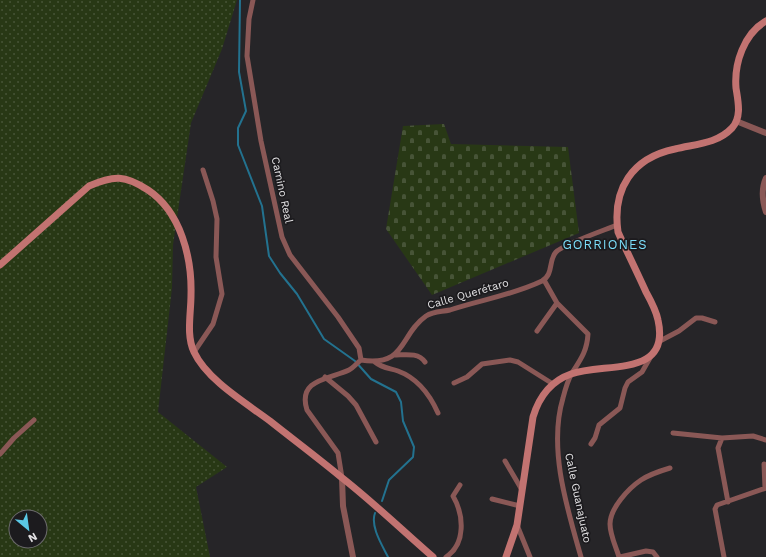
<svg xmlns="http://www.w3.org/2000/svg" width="766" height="557" font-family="'Work Sans',sans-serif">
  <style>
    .grass { fill: url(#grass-dots); fill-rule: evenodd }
    .cemetery { fill: url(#cemetery-stones) }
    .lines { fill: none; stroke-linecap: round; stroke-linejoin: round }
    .stream { stroke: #23728f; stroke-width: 2 }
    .minor { stroke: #8a5856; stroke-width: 5 }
    .tertiary { stroke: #8a5856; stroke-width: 6 }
    .secondary { stroke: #c27371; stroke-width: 7 }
    .labels { text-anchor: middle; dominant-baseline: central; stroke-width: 3.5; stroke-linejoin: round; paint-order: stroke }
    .street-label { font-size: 11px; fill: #e3e2e4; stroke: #1c1b1e }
    .quarter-label { font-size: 13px; letter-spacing: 1px; fill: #7cdefa; stroke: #1c1b1e }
  </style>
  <defs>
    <pattern id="grass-dots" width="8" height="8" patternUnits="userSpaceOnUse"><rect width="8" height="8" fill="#283815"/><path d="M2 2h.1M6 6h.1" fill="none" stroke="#475437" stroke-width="1.8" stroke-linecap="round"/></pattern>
    <pattern id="cemetery-stones" width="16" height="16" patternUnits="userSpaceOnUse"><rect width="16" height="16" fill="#283815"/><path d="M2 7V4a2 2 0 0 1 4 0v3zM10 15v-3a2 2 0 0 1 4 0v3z" fill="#475437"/></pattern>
  </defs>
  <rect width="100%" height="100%" fill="#262528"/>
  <path class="grass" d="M0 0H237L222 49 191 123 173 245 172 288 158 412 227 467 196 487 210 557H0ZM16 517H40V541H16Z"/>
  <path class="cemetery" d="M444 124 451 144 568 147 579 233 432 295 386 229 403 126Z"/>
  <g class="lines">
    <path class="stream" d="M240 0 239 72 246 111 238 128V145L262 206 269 256 280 273 297 294 324 339 355 361 371 379 396 392 401 402 403 421 414 447 413 457 389 480 382 501
      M375 513C370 526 382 545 388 557"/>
    <path class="minor" d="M253 0 249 19 247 56 261 141 282 237 290 255 338 317 359 348 361 360
      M544 280 557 303 588 334C587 351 581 359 572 373 568 380 565 390 563 398 548 448 567 508 581 557
      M537 331 557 303
      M660 341 679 331 696 318H702L715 322
      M194 352 213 324 222 294 216 257 217 219 213 201 203 170
      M394 355C405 355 418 352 425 362
      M375 362C382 368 389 368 398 371 417 378 430 395 438 413
      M325 377 348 396 356 405 376 442
      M454 383 467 377 482 364 510 360 518 362 553 384
      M673 433 722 438 753 436 766 440
      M722 438 718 448 728 502
      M591 444 595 438 599 425 620 408 625 388 628 382 642 372 650 358
      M0 454 14 438 34 420
      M505 461 522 490
      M764 464 765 488
      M342 478 338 453 307 410C297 379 330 379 349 370 353 368 357 363 361 360 407 367 399 335 426 316 434 311 441 312 450 310 480 300 513 295 542 281 554 274 548 261 556 252 564 244 605 230 617 225
      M492 499 520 506
      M517 525 530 557
      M446 557C466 544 464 515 453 496L460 485
      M619 557C616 547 610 535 610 524 610 508 629 488 641 480 650 474 660 471 670 468
      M620 557 646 551 653 552 657 557
      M724 557 715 509 717 505 766 488"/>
    <path class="tertiary" d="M736 121 766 133
      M766 178C761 189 762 200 766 212
      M342 478 343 506 353 557"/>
    <path class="secondary" d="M0 265 89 186C114 175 125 175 148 190 181 212 192 258 191 295 191 314 186 335 194 352 207 380 246 403 270 421 294 440 318 458 341 477 373 502 402 530 433 557
      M506 557 517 525 533 417C539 397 551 381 571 374 605 362 671 378 658 320 656 310 651 301 646 292 637 272 627 252 618 232 612 189 632 158 675 149 695 144 717 144 732 128 742 117 738 101 736 88 734 63 744 34 766 21"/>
  </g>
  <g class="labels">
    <g class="street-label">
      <text transform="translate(282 190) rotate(78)">Camino Real</text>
      <text transform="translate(468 294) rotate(-16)">Calle Querétaro</text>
      <text transform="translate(578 498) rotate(78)">Calle Guanajuato</text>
    </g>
    <g class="quarter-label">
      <text x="605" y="244">GORRIONES</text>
    </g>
  </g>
  <g transform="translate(28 529) rotate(151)"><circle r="19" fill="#1c1b1e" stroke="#6c6b6d"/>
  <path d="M0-3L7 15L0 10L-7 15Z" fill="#5ac8e5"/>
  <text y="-6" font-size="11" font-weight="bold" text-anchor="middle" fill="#e3e2e4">N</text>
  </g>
</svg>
